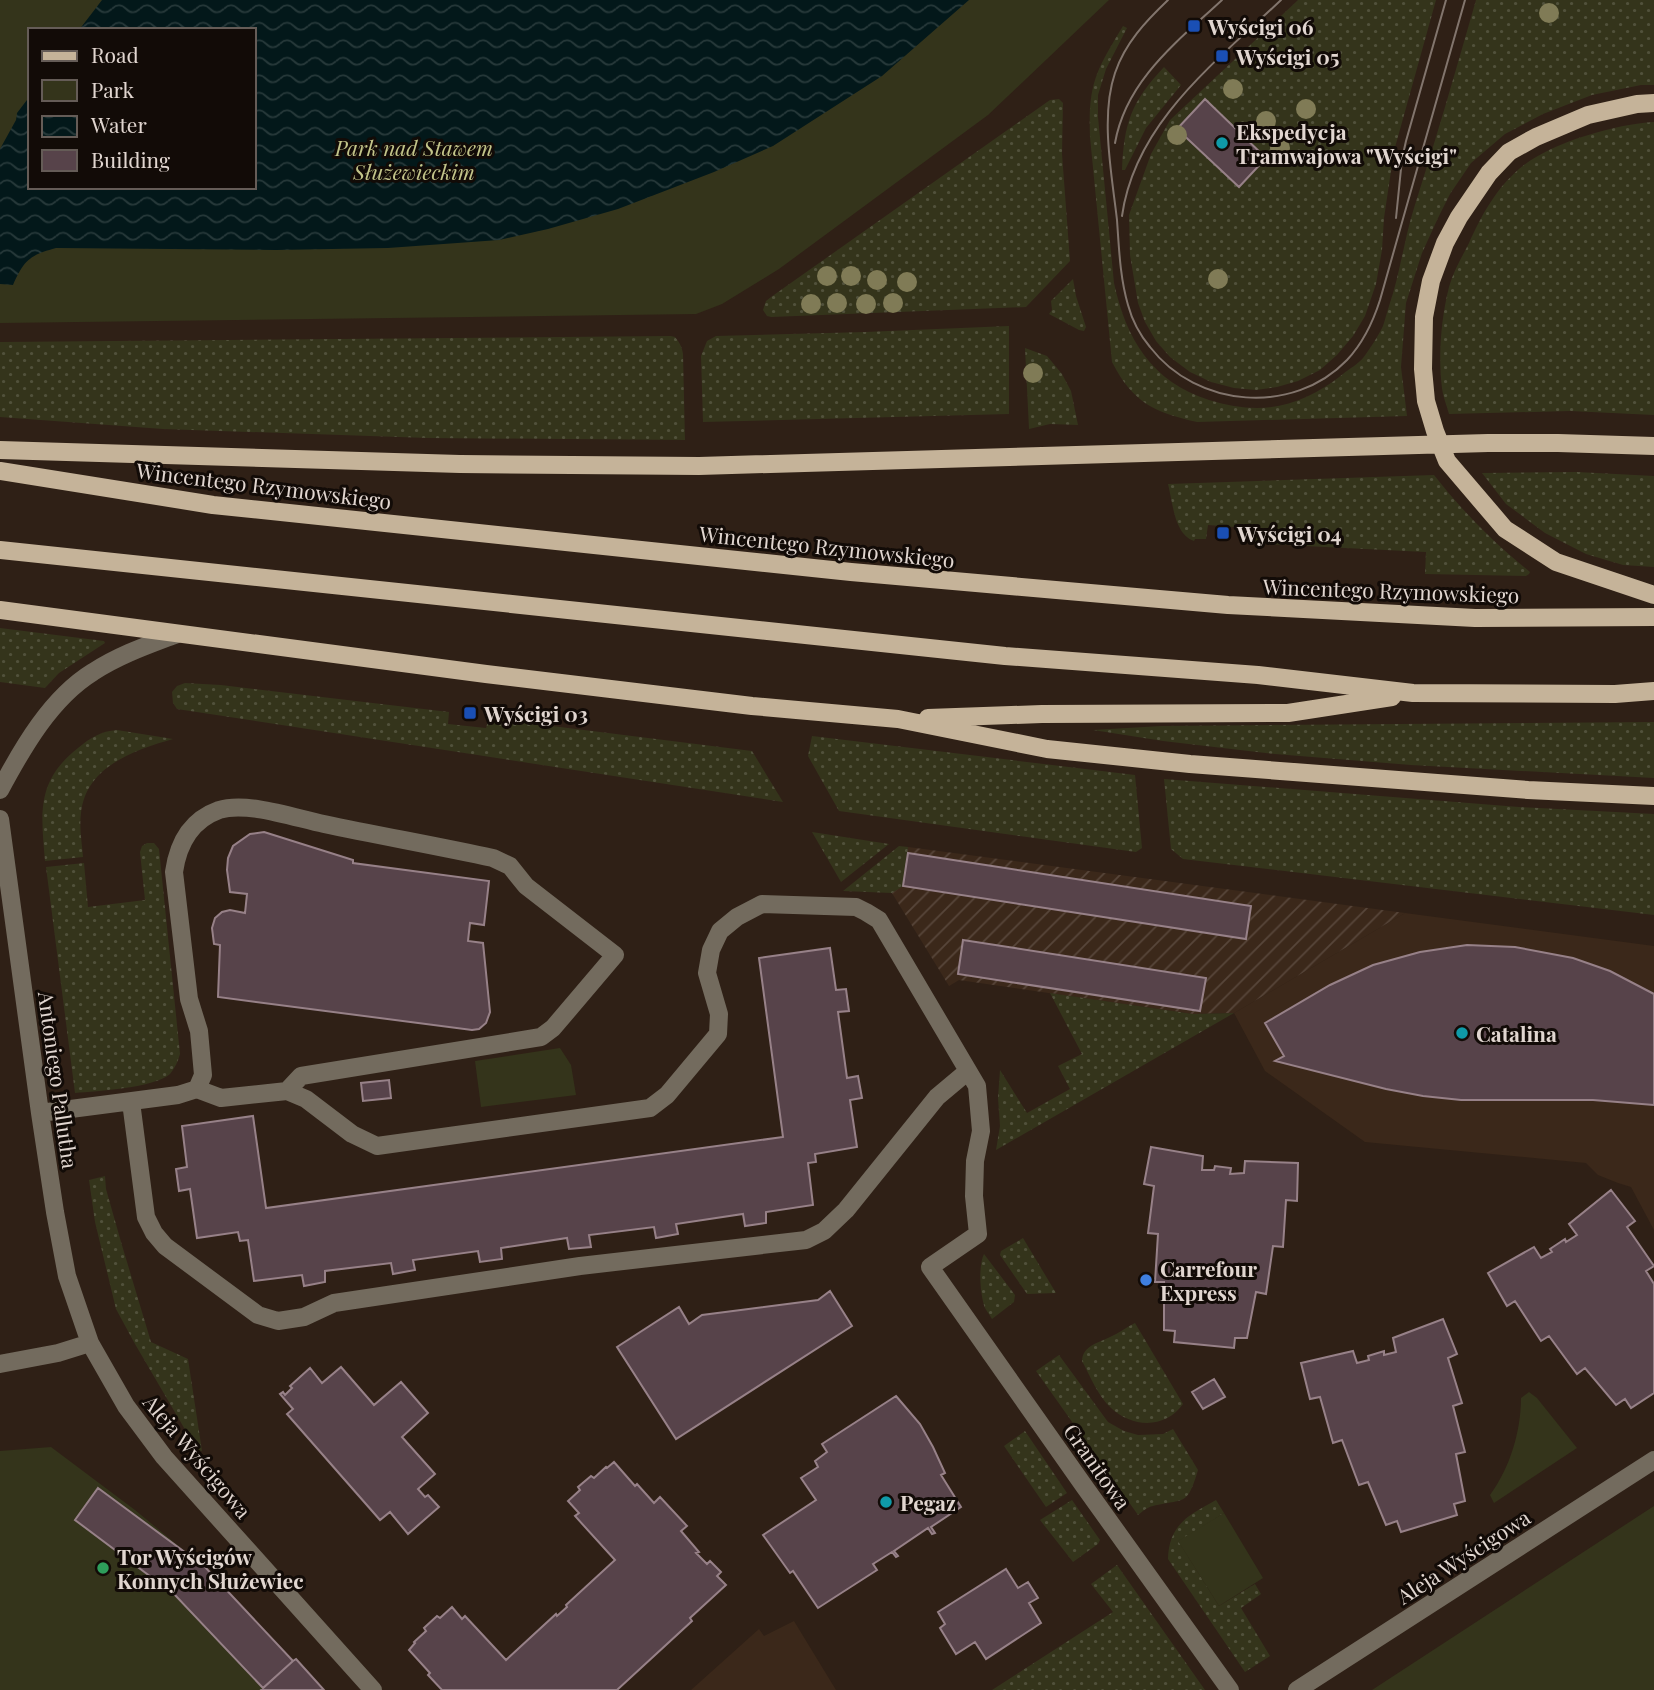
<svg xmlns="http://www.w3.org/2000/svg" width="1654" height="1690" font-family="'Playfair Display',serif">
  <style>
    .built { fill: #3b281a }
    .industrial { fill: url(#industrial-furrows) }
    .grass { fill: url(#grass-dots) }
    .green { fill: #34341b; fill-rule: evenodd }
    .water { fill: url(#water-waves) }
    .building { fill: #57434a; stroke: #978188; stroke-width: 2 }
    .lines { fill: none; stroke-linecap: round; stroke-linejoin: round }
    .minor { stroke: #736b5e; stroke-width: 18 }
    .major { stroke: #c5b399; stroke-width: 18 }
    .tram { stroke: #82756d; stroke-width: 2 }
    .tree { fill: #807b56 }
    .transit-dot { fill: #1a4fb4; stroke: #120b07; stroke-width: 2.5 }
    .culture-dot { fill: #0f9aa8; stroke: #120b07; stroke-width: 2.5 }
    .shop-dot { fill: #3f7fe0; stroke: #120b07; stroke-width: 2.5 }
    .leisure-dot { fill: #2e9e5b; stroke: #120b07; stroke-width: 2.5 }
    .labels { text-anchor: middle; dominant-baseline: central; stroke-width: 6; stroke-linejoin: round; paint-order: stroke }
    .poi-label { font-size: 21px; font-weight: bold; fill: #e1d6d0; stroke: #120b07; text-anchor: start }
    .park-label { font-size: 21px; font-style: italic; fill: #c3c58a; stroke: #120b07 }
    .street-label { font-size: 21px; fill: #e1d6d0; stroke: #120b07 }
  </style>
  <defs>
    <pattern id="industrial-furrows" width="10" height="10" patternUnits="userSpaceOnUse" patternTransform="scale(1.75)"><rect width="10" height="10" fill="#3b281a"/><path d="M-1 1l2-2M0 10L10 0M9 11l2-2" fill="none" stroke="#57463a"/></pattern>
    <pattern id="grass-dots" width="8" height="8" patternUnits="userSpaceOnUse" patternTransform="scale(1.75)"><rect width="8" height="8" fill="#34341b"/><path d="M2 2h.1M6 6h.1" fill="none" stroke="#51513b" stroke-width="1.8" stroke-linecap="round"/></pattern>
    <pattern id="water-waves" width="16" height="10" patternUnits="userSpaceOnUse" patternTransform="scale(1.75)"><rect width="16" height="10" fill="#03181a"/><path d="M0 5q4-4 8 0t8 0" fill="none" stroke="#27393a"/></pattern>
  </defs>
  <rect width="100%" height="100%" fill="#2f2016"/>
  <path class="built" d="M1405 913 1654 946V1230L1631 1187 1618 1183 1598 1175 1586 1163 1365 1142 1265 1071 1234 1013Z
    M794 1621 836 1690H691L759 1629 764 1636Z"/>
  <path class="industrial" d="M908 847 1405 913 1234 1013 1193 1014 959 980 949 986 892 893 903 885Z"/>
  <path class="grass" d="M1298 0H1436L1394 151 1384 218 1382 250 1376 284 1365 316 1353 336 1337 355 1320 370 1298 381 1277 387 1256 390 1234 388 1211 382 1190 372 1170 357 1156 341 1145 322 1138 303 1130 255 1129 215 1151 154 1170 120Z
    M1476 0H1654V85H1641L1592 95 1543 114 1505 134 1471 163 1450 194 1438 218 1422 253 1406 303 1401 367 1407 416 1197 422C1154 412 1133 403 1112 362L1090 137C1088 83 1096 71 1123 26L1127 28 1106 69 1098 95V117L1114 283C1126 339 1152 382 1209 400 1261 416 1300 408 1343 374 1349 369 1358 364 1363 358 1370 349 1378 336 1383 326 1385 320 1387 312 1389 306 1400 274 1404 240 1414 208 1436 139 1456 70 1476 0Z
    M1164 67 1181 85 1146 128 1125 170H1122C1124 123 1131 102 1164 67Z
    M1059 99 1063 103 1062 154 1070 261 1026 307 771 317 767 316 763 310 766 301 771 297 1050 100Z
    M1654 122V415L1570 411 1449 414C1447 406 1443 397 1442 388 1438 356 1441 319 1449 287 1453 272 1462 257 1469 243 1482 214 1498 185 1524 165 1554 142 1616 124 1654 122Z
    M1073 279 1076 296 1086 327 1084 331 1079 330 1049 314 1052 310 1051 301Z
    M1009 326V414L703 422 701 356 707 341 716 336 865 332Z
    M671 336 675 337C680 343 682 347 683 354L685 440 428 438 163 429 0 417V342Z
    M1025 348 1047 356 1062 374 1071 391 1078 425 1050 424 1029 429Z
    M1577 472 1654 476V567L1623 565 1586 554 1545 533 1506 504 1482 473Z
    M1434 475C1463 512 1494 543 1530 572L1529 574 1526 576 1425 574 1426 552 1247 543V528L1208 525 1206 539H1195L1194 541C1174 534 1173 503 1168 484Z
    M0 628 104 641 105 643 59 673 45 688 0 682Z
    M185 683 221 685 449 712 448 724 486 728 489 718 752 751 783 802 177 709 173 703 172 692 177 686Z
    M1654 722V778L1411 765 1275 754 1163 741 1093 730 1161 726Z
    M117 730 173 739C135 750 86 766 81 813 79 828 82 843 83 857L45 861C41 813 36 781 78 748 90 738 101 731 117 730Z
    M812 736 1135 775 1142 848 1136 852 839 811 808 756Z
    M1164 779 1519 807 1654 814V915L1183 859 1171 849Z
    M812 832 889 844 841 882Z
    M147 843H154L159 849 180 1054C178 1061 175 1068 170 1074 154 1088 97 1091 75 1093L46 867 84 863 88 907 145 900 140 852 142 846Z
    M899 846 908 847 903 886 892 893 843 891Z
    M1050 993 1193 1014 1234 1013 996 1150 1000 1126 998 1098 1000 1070 1027 1113 1070 1089 1058 1066 1082 1054Z
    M105 1176 106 1189 121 1242 151 1342 188 1359 202 1451 197 1450 135 1344 116 1309 95 1222 89 1180Z
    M1023 1238 1056 1293 1027 1294 1000 1255 1001 1251Z
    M984 1254 1015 1295 1014 1302 992 1319C990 1315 987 1312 985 1308 980 1295 978 1266 984 1254Z
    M1135 1323 1183 1404C1165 1429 1133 1428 1111 1408 1098 1396 1090 1376 1082 1361 1083 1345 1099 1343 1110 1337 1119 1333 1127 1327 1135 1323Z
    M1059 1355 1108 1422 1124 1431 1138 1435 1163 1434 1173 1429 1198 1470C1187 1507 1185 1498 1153 1506 1147 1507 1142 1512 1138 1515L1036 1371Z
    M1025 1431 1067 1493 1046 1507 1004 1446Z
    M1072 1500 1100 1540 1098 1544 1073 1562 1040 1520Z
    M1216 1500 1224 1513 1179 1542 1219 1606 1255 1584 1261 1594 1241 1608 1270 1656 1245 1672 1168 1559C1169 1524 1189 1515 1216 1500Z
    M1117 1565 1205 1690H992L1113 1612 1091 1584Z"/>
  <path class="green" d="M0 0H1109L988 115 779 269 722 304 696 314 0 323ZM30 30H254V187H30Z
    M560 1048 571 1065 576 1095 481 1107 475 1061Z
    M1529 1392 1537 1398 1577 1448 1494 1503 1490 1495C1510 1468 1521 1431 1521 1398Z
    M51 1447 135 1510 204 1567 292 1661 296 1659 324 1690H0V1451Z
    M1654 1506V1690H1372Z
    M1224 1513 1263 1578 1219 1606 1178 1541Z"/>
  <path class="water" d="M102 0H969L882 76 773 146 714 172 618 209 548 229 499 240 388 248 276 250 56 248C30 255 24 260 13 285L0 284V149L16 120 17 113 30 96V187H254V30H79Z"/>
  <path class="building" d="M1205 99 1266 158 1239 187 1177 129Z
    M264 832 353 860V863L489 881 484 925 470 923 468 941 483 943 490 1012 486 1023 479 1029 472 1030 218 997 220 945 214 944 212 928 215 918 222 912 230 910 245 913 247 894 230 892 227 870 228 858 233 846 250 834Z
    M908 853 1251 906 1246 939 903 886Z
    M963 940 1206 978 1200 1011 958 974Z
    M1467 945 1515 947 1573 958 1610 971 1654 994V1105L1593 1100H1461L1423 1096 1386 1089 1275 1061 1284 1056 1265 1023 1330 985 1373 965 1420 952Z
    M830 948 836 990 846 989 849 1011 838 1012 847 1078 858 1076 862 1098 850 1100 857 1147 815 1154 816 1162 808 1163 813 1205 766 1212V1223L745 1226 743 1214 676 1224 678 1234 656 1238 654 1227 589 1235 591 1247 569 1249 567 1238 501 1248 502 1259 480 1262 478 1251 413 1260 415 1270 393 1274 391 1263 325 1271V1282L304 1286 302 1275 254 1281 248 1240 240 1241 238 1232 197 1238 190 1189 179 1191 176 1169 187 1167 182 1126 253 1116 266 1208 783 1137 759 958Z
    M389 1080 391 1098 363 1101 361 1083Z
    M1151 1147 1203 1156 1202 1170H1214L1215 1166 1231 1168 1230 1174 1244 1173 1245 1161 1298 1163 1297 1201 1286 1200 1283 1247 1273 1246 1266 1294 1256 1292 1247 1338H1235L1234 1348 1174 1342 1175 1331 1164 1330V1282H1155L1158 1234 1148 1233 1154 1186 1144 1184Z
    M1611 1190 1635 1221 1627 1227 1654 1266 1646 1271 1654 1284V1393L1631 1408 1625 1399 1616 1405 1585 1368 1577 1374 1549 1336 1541 1341 1515 1301 1507 1306 1488 1273 1534 1247 1541 1258 1552 1252 1550 1249 1565 1239 1566 1242 1577 1235 1569 1224Z
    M830 1291 852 1326 676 1439 617 1347 679 1307 689 1324 702 1315 818 1300Z
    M1443 1319 1457 1354 1448 1358 1462 1403 1453 1406 1465 1452 1456 1454 1465 1501 1454 1504 1457 1515 1401 1532 1397 1521 1386 1525 1368 1482 1359 1485 1342 1440 1333 1443 1320 1397 1310 1399 1301 1363 1353 1351 1357 1363 1369 1360 1368 1356 1384 1351V1355L1396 1352 1393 1338Z
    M341 1367 374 1405 401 1382 428 1413 402 1437 435 1474 418 1489 425 1497 428 1495 439 1507 408 1534 390 1512 380 1520 287 1414 293 1409 280 1394 283 1392 285 1395 292 1388 290 1386 310 1368 322 1383Z
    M1214 1379 1225 1397 1203 1409 1192 1392Z
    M896 1396 920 1424 933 1447 945 1473 941 1475 961 1507 931 1527 935 1533 932 1534 928 1528 894 1551 898 1556 896 1557 892 1552 873 1564 877 1570 818 1608 793 1571 790 1573 763 1535 816 1500 801 1478 818 1467 815 1461 827 1452 822 1444Z
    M614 1462 635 1486 637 1484 654 1503 660 1497 687 1526 681 1531 699 1552 696 1553 707 1564 710 1561 721 1572 717 1576 726 1585 690 1618 692 1621 617 1690H442L428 1675 430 1673 409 1650 415 1643 414 1642 426 1631 424 1628 437 1616 440 1618 452 1607 462 1619 465 1616 506 1660 556 1614 557 1616 567 1607 566 1605 615 1560 575 1516 579 1513 568 1501 580 1490 578 1487 591 1476 594 1478 606 1467 607 1468Z
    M98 1488 205 1567 293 1661 263 1688 175 1595 75 1520Z
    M1006 1569 1018 1588 1028 1582 1038 1598 1029 1603 1041 1623 986 1659 975 1642 956 1654 940 1628 945 1624 938 1612Z
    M296 1659 324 1690H261L293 1661Z"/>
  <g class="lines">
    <path class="minor" d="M0 790C23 747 51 698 93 672 119 655 148 645 177 634
      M0 819 40 1113 55 1212 67 1276 90 1343 126 1406 164 1457 373 1690
      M197 1089 221 1098 287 1091 306 1099 352 1134 377 1146 650 1108 667 1095 718 1034 719 1014 707 973 711 950 720 931 737 917 762 904 856 907 866 912 879 920 977 1086 981 1131 975 1161 974 1196 978 1234 930 1267 1084 1486 1230 1690
      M131 1102 146 1217 154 1233 165 1246 258 1315 278 1321 304 1317 334 1303 580 1266 806 1240 824 1231 846 1210 937 1097 968 1071
      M40 1113 178 1095 197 1089 203 1075 199 1031 189 999 174 872C178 844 191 820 219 810 247 801 295 818 324 824 381 836 437 846 493 858L510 866 526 886 615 955 553 1028 541 1037 301 1076 287 1091
      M0 1364 58 1353 90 1343
      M1297 1690 1654 1460"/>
    <path class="major" d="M1654 103 1637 104 1588 115 1536 137 1509 152 1489 173 1459 217 1445 243 1431 281 1424 317 1423 369 1426 401 1435 431 1447 461 1505 529 1556 562 1654 595
      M0 450 460 464 699 466 1488 443H1558L1654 446
      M0 471 213 505 851 572 1228 605 1475 618 1654 617
      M0 550 1005 656 1258 675 1413 693 1615 694 1654 691
      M0 610 486 674 752 706 898 719 1047 749 1190 764 1528 790 1654 796
      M928 718 1042 714 1288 713 1392 697"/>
    <path class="tram" d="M1168 0C1146 21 1125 43 1115 73 1100 117 1112 175 1117 220 1119 248 1120 278 1128 305 1132 320 1140 335 1150 347 1197 408 1293 416 1347 360 1363 343 1373 322 1380 300L1465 0
      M1115 143C1126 80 1178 41 1222 0
      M1122 216C1135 122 1217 61 1281 0
      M1396 218 1402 159 1406 141 1446 0"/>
  </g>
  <g class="tree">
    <circle cx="1549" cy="13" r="10"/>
    <circle cx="1233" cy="89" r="10"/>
    <circle cx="1306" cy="109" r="10"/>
    <circle cx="1266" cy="121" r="10"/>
    <circle cx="1177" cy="135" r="10"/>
    <circle cx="1280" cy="148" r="10"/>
    <circle cx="827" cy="276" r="10"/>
    <circle cx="851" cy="276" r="10"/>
    <circle cx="1218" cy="279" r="10"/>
    <circle cx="877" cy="280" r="10"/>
    <circle cx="907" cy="282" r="10"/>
    <circle cx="837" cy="303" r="10"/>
    <circle cx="893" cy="303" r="10"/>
    <circle cx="811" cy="304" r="10"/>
    <circle cx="866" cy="304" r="10"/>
    <circle cx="1033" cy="373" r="10"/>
  </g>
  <g class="transit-dot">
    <rect x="1187" y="19" width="14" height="14" rx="3.5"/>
    <rect x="1215" y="49" width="14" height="14" rx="3.5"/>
    <rect x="1216" y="526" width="14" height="14" rx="3.5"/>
    <rect x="463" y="706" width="14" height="14" rx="3.5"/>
  </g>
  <g class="culture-dot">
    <circle cx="1222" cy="143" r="7"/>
    <circle cx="1462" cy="1033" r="7"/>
    <circle cx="886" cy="1502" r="7"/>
  </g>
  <circle class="shop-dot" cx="1146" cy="1280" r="7"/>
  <circle class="leisure-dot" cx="103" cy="1568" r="7"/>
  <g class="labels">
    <g class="poi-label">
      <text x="1208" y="26">Wyścigi 06</text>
      <text x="1236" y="56">Wyścigi 05</text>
      <text x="1236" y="131">Ekspedycja<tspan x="1236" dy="24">Tramwajowa "Wyścigi"</tspan></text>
      <text x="1237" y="533">Wyścigi 04</text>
      <text x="484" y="713">Wyścigi 03</text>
      <text x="1476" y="1033">Catalina</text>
      <text x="1160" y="1268">Carrefour<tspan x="1160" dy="24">Express</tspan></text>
      <text x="900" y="1502">Pegaz</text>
      <text x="117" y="1556">Tor Wyścigów<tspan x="117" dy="24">Konnych Służewiec</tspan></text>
    </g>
    <g class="park-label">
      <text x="414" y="147">Park nad Stawem<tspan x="414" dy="24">Służewieckim</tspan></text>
    </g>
    <g class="street-label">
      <text transform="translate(264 485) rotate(7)">Wincentego Rzymowskiego</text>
      <text transform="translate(827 546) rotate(6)">Wincentego Rzymowskiego</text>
      <text transform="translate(1391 590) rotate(2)">Wincentego Rzymowskiego</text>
      <text transform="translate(59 1080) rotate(82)">Antoniego Pallutha</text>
      <text transform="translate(198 1456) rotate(50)">Aleja Wyścigowa</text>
      <text transform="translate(1098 1466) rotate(55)">Granitowa</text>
      <text transform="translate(1463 1556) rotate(-33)">Aleja Wyścigowa</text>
    </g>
  </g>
  <rect x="28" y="28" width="228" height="161" fill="#120b07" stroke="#655c57" stroke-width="2"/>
  <rect x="42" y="51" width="35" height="10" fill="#c5b399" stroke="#655c57" stroke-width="2"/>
  <text x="91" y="63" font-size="21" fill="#e1d6d0">Road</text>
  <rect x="42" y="80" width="35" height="21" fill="#34341b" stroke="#655c57" stroke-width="2"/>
  <text x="91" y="98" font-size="21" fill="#e1d6d0">Park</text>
  <rect x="42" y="116" width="35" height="21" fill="url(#water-waves)" stroke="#655c57" stroke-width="2"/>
  <text x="91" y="133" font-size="21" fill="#e1d6d0">Water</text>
  <rect x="42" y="150" width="35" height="21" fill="#57434a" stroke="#655c57" stroke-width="2"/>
  <text x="91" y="168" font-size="21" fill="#e1d6d0">Building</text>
</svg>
